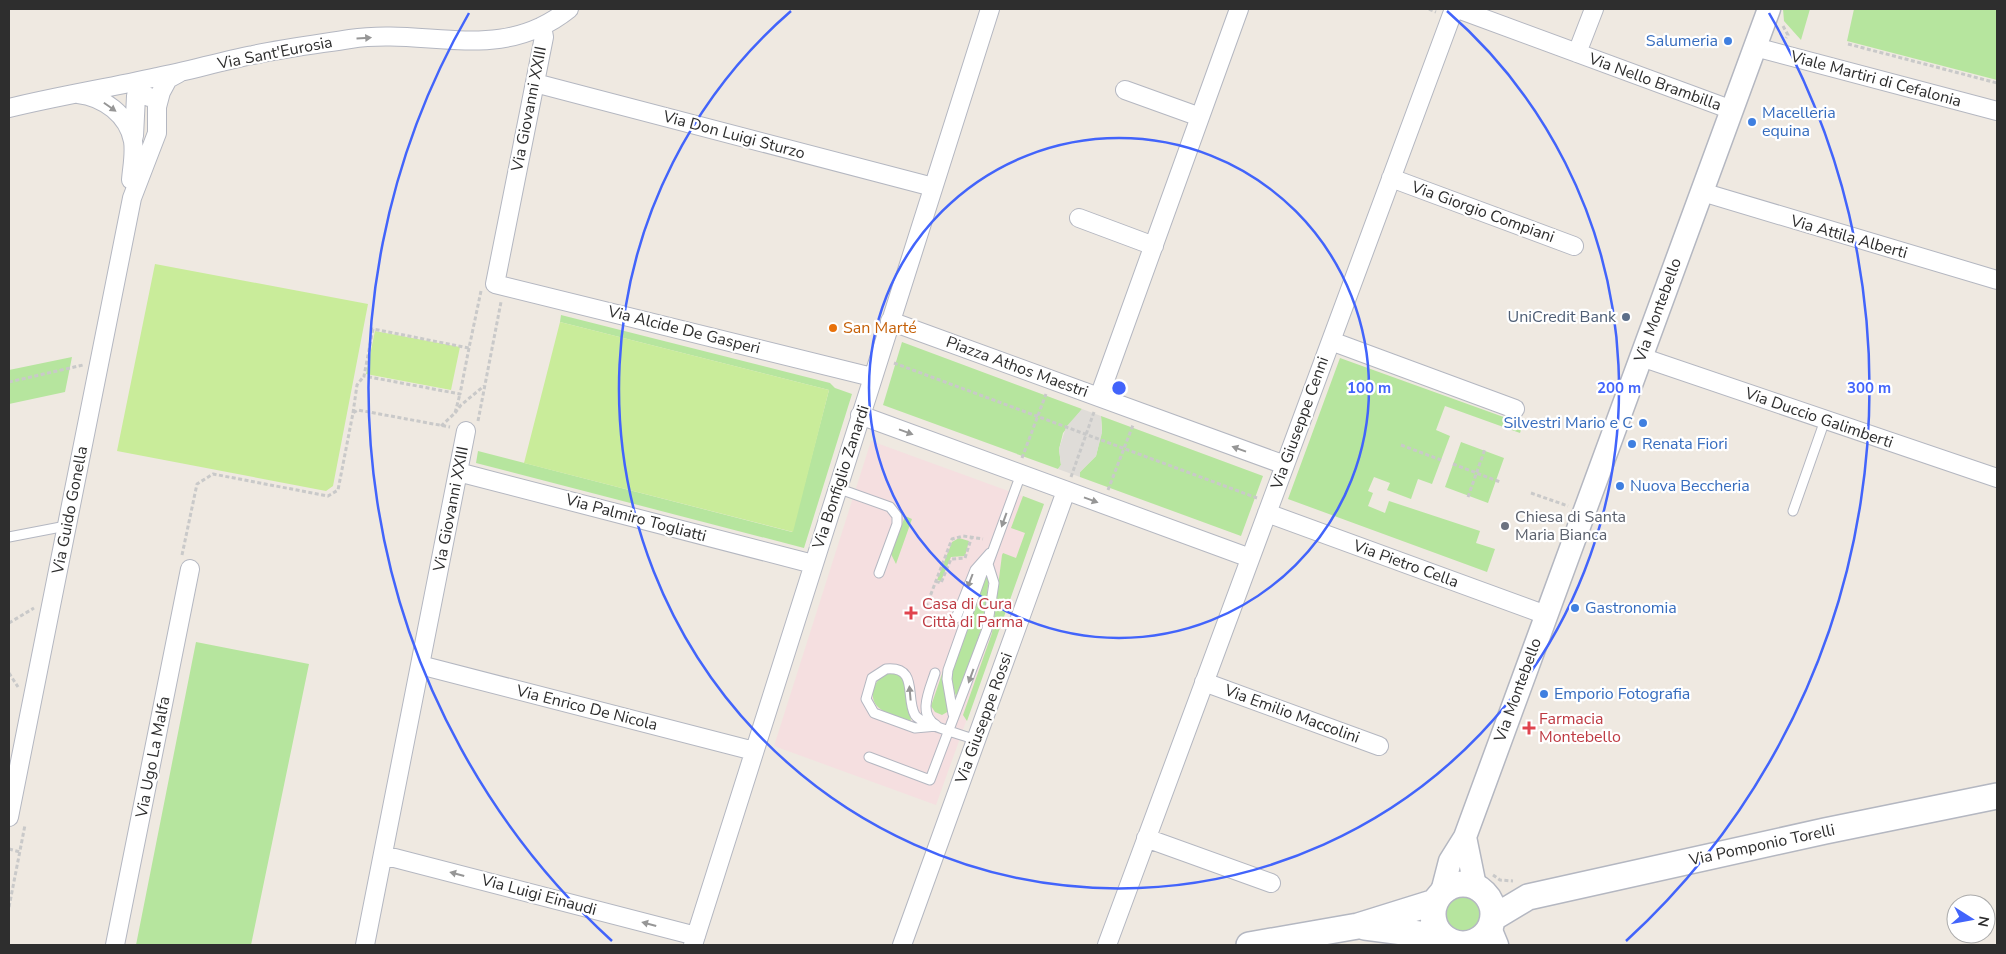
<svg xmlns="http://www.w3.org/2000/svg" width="2006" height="954" font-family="'Nunito Sans',sans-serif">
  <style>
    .medical { fill: #f5dfe0 }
    .green { fill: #b6e59e }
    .pitch { fill: #c9ec9a }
    .plaza { fill: #dfdcd8 }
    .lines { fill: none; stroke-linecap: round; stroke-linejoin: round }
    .service-casing { stroke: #b4b7c1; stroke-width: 11 }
    .minor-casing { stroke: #b4b7c1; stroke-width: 20 }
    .tertiary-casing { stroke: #b4b7c1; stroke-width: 25 }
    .secondary-casing { stroke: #b4b7c1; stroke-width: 28 }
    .path { stroke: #c9c9c9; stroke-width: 3; stroke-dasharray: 4 2.5; stroke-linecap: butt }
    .service { stroke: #fff; stroke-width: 9 }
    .minor { stroke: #fff; stroke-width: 18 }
    .tertiary { stroke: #fff; stroke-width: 22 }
    .secondary { stroke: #fff; stroke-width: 25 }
    .oneway { fill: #969696 }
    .ring { fill: none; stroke: #4264fb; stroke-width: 2.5 }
    .shop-dot { fill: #3f7fe0; stroke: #fff; stroke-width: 2 }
    .service-dot { fill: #5c6f8a; stroke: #fff; stroke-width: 2 }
    .food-dot { fill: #e8710a; stroke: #fff; stroke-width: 2 }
    .worship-dot { fill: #6b7280; stroke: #fff; stroke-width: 2 }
    .health-dot { fill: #e0444e; stroke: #fff; stroke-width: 2 }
    .labels { text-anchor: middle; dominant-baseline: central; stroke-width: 4.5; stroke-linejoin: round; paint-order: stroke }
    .shop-label { font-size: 16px; fill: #366cbe; stroke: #fff; text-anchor: start }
    .street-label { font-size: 16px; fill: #2e2e2e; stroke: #fff }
    .service-label { font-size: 16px; fill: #4e5e75; stroke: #fff; text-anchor: end }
    .food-label { font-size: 16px; fill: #c56008; stroke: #fff; text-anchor: start }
    .worship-label { font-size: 16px; fill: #5b616d; stroke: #fff; text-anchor: start }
    .health-label { font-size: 16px; fill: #be3a42; stroke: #fff; text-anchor: start }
    .centre { fill: #4264fb; stroke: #fff; stroke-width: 2.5 }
    .ring-label { font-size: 15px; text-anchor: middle; font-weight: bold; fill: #4264fb; stroke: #fff; stroke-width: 4.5; stroke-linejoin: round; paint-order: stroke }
  </style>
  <rect width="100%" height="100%" fill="#efe9e1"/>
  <path class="medical" d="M871 441 1044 504 936 805 774 746Z"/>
  <path class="green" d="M1783 9H1810L1801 40 1784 21Z
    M1854 9H1997V80L1847 41Z
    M561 315 830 383 835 388 852 394 804 548 476 463 478 451 792 532 829 390 560 322Z
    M902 342 1082 409 1063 433 1059 449 1061 465 1058 469 883 405Z
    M72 357 65 392 9 404V370Z
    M1340 358 1523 424 1520 433 1445 406 1436 430 1450 436 1432 484 1418 479 1411 499 1387 490 1390 483 1374 477 1368 491 1373 493 1368 506 1385 513 1389 501 1480 531 1476 543 1495 549 1487 572 1288 499Z
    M1101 416 1263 476 1241 536 1080 477V472L1096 456 1102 430Z
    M1461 442 1504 458 1488 503 1445 487Z
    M1023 496 1044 504 967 721 963 715 992 633 1002 555 1003 553 1016 558 1025 533 1011 528Z
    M905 516 912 519 896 564 891 554Z
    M959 538 969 541 965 556 951 557 941 581 937 580 952 542Z
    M987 574 989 577 984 621 957 700 950 675Z
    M196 642 309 664 251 945H136Z
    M944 668 949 711 942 715 935 712 931 706Z
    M887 673 900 675 905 681 911 721C896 716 870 712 873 692 875 682 879 678 887 673Z
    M1446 914a20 20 0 1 1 40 0a20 20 0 1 1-40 0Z"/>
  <path class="pitch" d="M155 264 368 304 333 486 326 491 117 451Z
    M560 322 829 390 793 532 524 463Z
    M375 331 460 347 451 390 366 374Z"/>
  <path class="plaza" d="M1082 409 1101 416 1102 433 1096 456 1080 472V477L1058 469 1061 465 1059 449 1066 427Z"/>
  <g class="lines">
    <g class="service-casing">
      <path id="service" d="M837 488 890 507 897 516V524L879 573
        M1793 511 1825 420
        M9 537 66 526
        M956 618 975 570 990 553
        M935 673C930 689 917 714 936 725
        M953 714 947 679 948 670 982 574 988 564
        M937 726 915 728 874 713 866 699 872 678 886 669C919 666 905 698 915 715 920 724 964 735 976 740
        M869 757 930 780 987 629 994 583 988 564 1021 474"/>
    </g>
    <g class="minor-casing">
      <path id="minor" d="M1458 9 1732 110
        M542 26 544 37 495 284 872 377
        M1755 47 1997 111
        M1577 53 1594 9
        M535 83 933 187
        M1125 90 1200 117
        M78 94C104 97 128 115 133 141 135 154 132 167 131 180
        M9 108C58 96 108 88 157 77 189 71 221 61 253 55 285 48 318 44 350 39 428 27 499 65 569 9
        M134 136 136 96 141 93 149 97
        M1391 178 1574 246
        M1702 192 1997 280
        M1079 218 1154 246
        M890 321 1285 465
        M1331 341 1515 409
        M1641 357 1997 478
        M1099 397 1239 9
        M860 415 1250 558
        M458 472 813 564
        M1267 513 1546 615
        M420 665 754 751
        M1204 682 1379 746
        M9 817 132 198 157 133V107L161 92 168 79 179 73
        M1146 838 1271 883
        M383 855 696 936
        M115 945 190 569
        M365 945 466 431
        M693 945 990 9
        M902 945 1066 491
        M1107 945 1454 9"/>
    </g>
    <g class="tertiary-casing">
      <path id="tertiary" d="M1465 837 1475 886
        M1442 892 1450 861 1465 837 1769 9
        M1490 928 1497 945
        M1464 945H1465"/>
    </g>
    <g class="secondary-casing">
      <path id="secondary" d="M1433 914a30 30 0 1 1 60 0a30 30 0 1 1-60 0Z
        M1493 918 1528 897 1825 831 1997 796
        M1365 927 1442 937
        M1249 945 1358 926 1435 902"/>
    </g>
    <path class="path" d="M1429 9 1436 12
      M1783 26 1788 35 1786 38
      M1848 44 1997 83
      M469 348 460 394 364 376 373 329 469 348 481 291
      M894 363 1257 498
      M9 382 83 365
      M353 413 357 385 364 376
      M455 413 461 405 484 386
      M478 421 501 302
      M441 426 455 413 460 394
      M1401 445 1441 460
      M1022 458 1046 394
      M1453 464 1500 482
      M1071 477 1094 412
      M1108 490 1133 425
      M1531 493 1568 506
      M1468 497 1485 449
      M182 555 197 484 213 474 328 496 338 490 353 413 358 410 450 427
      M936 581 941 583 951 559 965 558 972 536
      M926 607 952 539 963 536 983 539
      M9 623 34 608
      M9 673 18 687
      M9 849 20 852
      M1493 875 1500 880 1513 881
      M9 907 25 825"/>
    <use href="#service" class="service"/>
    <use href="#minor" class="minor"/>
    <use href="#tertiary" class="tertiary"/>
    <use href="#secondary" class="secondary"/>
  </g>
  <defs><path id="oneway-solid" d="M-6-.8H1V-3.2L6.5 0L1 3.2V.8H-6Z" transform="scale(1.25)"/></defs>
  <g class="oneway">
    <use href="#oneway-solid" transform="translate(364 38) rotate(-4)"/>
    <use href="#oneway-solid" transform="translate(110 107) rotate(35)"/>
    <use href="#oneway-solid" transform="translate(906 432) rotate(20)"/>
    <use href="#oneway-solid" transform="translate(1239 449) rotate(-160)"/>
    <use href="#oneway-solid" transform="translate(1091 500) rotate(20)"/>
    <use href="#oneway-solid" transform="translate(1004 520) rotate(110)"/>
    <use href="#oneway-solid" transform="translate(970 581) rotate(111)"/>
    <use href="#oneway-solid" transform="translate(971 676) rotate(110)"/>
    <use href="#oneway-solid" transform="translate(910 693) rotate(-95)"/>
    <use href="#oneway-solid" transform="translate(457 874) rotate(-165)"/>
    <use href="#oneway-solid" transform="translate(649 924) rotate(-165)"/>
  </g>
  <g class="ring">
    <circle cx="1119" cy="388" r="250"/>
    <path d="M1447 11A500 500 0 1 1 791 11"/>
    <path d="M612 941A750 750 0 0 1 469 13M1769 13A750 750 0 0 1 1626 941"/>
  </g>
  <g class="shop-dot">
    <circle cx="1728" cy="41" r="5"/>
    <circle cx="1752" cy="122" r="5"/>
    <circle cx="1643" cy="423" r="5"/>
    <circle cx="1632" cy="444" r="5"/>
    <circle cx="1620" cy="486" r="5"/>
    <circle cx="1575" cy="608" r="5"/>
    <circle cx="1544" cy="694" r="5"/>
  </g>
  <circle class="service-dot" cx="1626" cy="317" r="5"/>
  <circle class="food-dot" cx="833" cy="328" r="5"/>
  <circle class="worship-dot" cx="1505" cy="526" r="5"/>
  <g class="health-dot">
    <path d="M908.5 605.5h5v5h5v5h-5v5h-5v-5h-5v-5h5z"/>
    <path d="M1526.5 720.5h5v5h5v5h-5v5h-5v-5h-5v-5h5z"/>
  </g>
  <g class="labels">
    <g class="shop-label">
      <text x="1718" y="41" text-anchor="end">Salumeria</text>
      <text x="1762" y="113">Macelleria<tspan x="1762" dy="18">equina</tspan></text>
      <text x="1633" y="423" text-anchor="end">Silvestri Mario e C</text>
      <text x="1642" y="444">Renata Fiori</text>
      <text x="1630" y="486">Nuova Beccheria</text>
      <text x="1585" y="608">Gastronomia</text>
      <text x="1554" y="694">Emporio Fotografia</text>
    </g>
    <g class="street-label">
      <text transform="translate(275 53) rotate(-11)">Via Sant'Eurosia</text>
      <text transform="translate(1876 79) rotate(15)">Viale Martiri di Cefalonia</text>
      <text transform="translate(1655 82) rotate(20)">Via Nello Brambilla</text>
      <text transform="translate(529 109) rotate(-79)">Via Giovanni XXIII</text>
      <text transform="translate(734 135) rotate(15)">Via Don Luigi Sturzo</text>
      <text transform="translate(1483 212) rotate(20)">Via Giorgio Compiani</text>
      <text transform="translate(1849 237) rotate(16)">Via Attila Alberti</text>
      <text transform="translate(1658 310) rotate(-70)">Via Montebello</text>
      <text transform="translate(684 330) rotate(14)">Via Alcide De Gasperi</text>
      <text transform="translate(1017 367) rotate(20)">Piazza Athos Maestri</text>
      <text transform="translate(1819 418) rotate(19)">Via Duccio Galimberti</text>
      <text transform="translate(1300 423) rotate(-70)">Via Giuseppe Cenni</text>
      <text transform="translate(841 477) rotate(-72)">Via Bonfiglio Zanardi</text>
      <text transform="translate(451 509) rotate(-79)">Via Giovanni XXIII</text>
      <text transform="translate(70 510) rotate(-79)">Via Guido Gonella</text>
      <text transform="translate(636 518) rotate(15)">Via Palmiro Togliatti</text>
      <text transform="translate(1406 564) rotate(20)">Via Pietro Cella</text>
      <text transform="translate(1518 690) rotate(-70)">Via Montebello</text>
      <text transform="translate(587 708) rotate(14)">Via Enrico De Nicola</text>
      <text transform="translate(1292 714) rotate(20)">Via Emilio Maccolini</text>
      <text transform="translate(984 718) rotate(-70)">Via Giuseppe Rossi</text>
      <text transform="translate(153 757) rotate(-79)">Via Ugo La Malfa</text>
      <text transform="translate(1762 845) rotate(-12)">Via Pomponio Torelli</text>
      <text transform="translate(539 895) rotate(15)">Via Luigi Einaudi</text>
    </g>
    <g class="service-label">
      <text x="1616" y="317">UniCredit Bank</text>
    </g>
    <g class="food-label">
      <text x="843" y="328">San Marté</text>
    </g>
    <g class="worship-label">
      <text x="1515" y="517">Chiesa di Santa<tspan x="1515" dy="18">Maria Bianca</tspan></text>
    </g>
    <g class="health-label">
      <text x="922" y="604">Casa di Cura<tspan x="922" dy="18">Città di Parma</tspan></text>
      <text x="1539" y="719">Farmacia<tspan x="1539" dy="18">Montebello</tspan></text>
    </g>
  </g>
  <circle cx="1119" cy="388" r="8" class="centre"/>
  <g class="ring-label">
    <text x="1369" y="393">100 m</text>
    <text x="1619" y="393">200 m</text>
    <text x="1869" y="393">300 m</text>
  </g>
  <rect width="2006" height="954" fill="none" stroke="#2e2e2e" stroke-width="20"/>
  <g transform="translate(1971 919) rotate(101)"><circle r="24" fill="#ffffff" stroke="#ababab"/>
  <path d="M0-4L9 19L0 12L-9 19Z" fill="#4264fb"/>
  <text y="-8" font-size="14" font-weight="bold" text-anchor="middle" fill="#2e2e2e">N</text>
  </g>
</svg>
